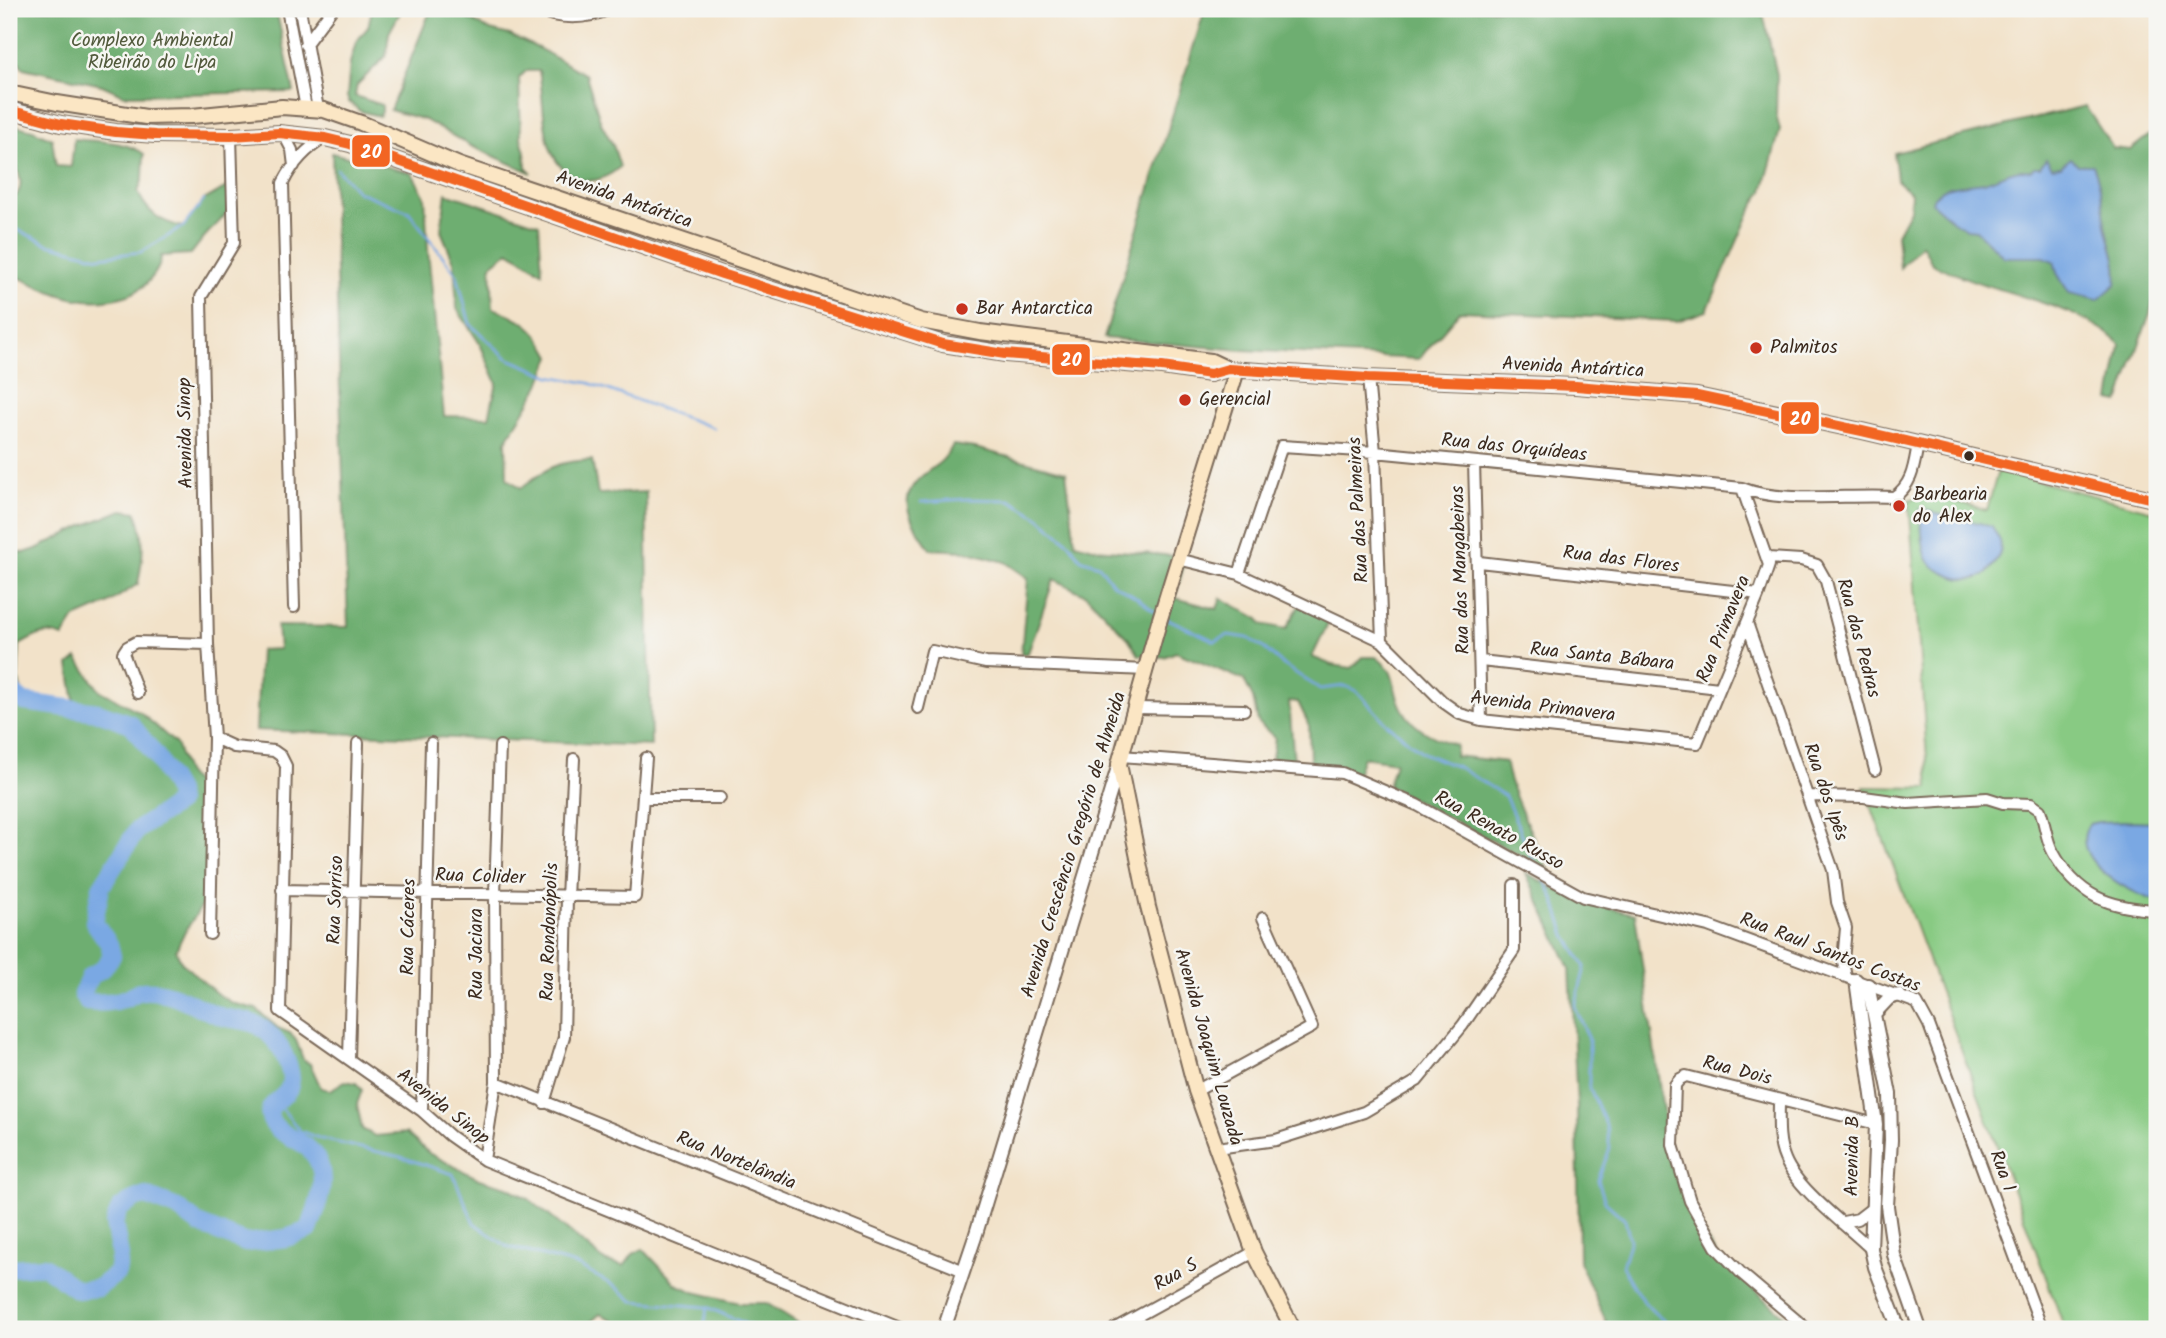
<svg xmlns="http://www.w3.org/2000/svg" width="2166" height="1338" font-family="Kalam,sans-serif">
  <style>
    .green { fill: #88ca83; stroke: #627a50; stroke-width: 2 }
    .forest { fill: #6eae71; stroke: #546c48; stroke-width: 2 }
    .water { fill: #7aa8e3; stroke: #5a6980; stroke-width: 2 }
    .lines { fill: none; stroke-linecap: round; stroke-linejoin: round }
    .stream { stroke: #7aa8e3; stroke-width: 2.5 }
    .river { stroke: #7aa8e3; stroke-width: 18 }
    .minor-casing { stroke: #7b6a5a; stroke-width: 14 }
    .tertiary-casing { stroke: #7b6a5a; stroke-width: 16 }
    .secondary-casing { stroke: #7b6a5a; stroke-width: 18 }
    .minor { stroke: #fff; stroke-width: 10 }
    .tertiary { stroke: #fff; stroke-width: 12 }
    .secondary { stroke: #fbe6c4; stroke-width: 14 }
    .bus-1-casing { stroke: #f6f6f2; stroke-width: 16 }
    .bus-1 { stroke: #f26522; stroke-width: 10 }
    .poi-dot { fill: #c8321e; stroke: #f6f6f2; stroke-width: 2.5 }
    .bus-dot { fill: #3b2a1e; stroke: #f6f6f2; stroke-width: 2.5 }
    .labels { text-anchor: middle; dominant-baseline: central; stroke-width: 5; stroke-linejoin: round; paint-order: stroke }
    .park-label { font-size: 19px; fill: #525a3c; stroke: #f6f6f2 }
    .street-label { font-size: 19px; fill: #3b2a1e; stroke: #f6f6f2 }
    .poi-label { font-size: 19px; fill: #3b2a1e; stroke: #f6f6f2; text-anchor: start }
    .line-badge { stroke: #f6f6f2; stroke-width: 2.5 }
    .badge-label { font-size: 19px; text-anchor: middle; font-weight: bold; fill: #fff }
  </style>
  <rect width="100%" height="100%" fill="#f6f6f2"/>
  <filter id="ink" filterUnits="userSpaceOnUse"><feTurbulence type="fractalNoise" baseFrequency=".0143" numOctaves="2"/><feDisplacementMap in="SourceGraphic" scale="14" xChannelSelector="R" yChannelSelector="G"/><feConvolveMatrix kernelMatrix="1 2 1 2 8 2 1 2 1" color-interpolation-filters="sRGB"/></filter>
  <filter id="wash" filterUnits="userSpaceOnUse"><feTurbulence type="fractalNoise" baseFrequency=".00686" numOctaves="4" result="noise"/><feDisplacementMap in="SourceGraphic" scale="28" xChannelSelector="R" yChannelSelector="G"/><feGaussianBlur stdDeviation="1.57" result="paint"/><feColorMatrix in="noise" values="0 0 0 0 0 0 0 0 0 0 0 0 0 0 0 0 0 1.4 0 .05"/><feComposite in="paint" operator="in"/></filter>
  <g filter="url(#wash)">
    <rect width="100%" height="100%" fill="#f2e2c9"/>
    <path class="green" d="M1998 471 2157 512V1329H2065L1864 787 1929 788 1909 500 1928 494 1987 510Z"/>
    <path class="forest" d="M9 9H276L294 92 124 95 102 85 23 68 9 46Z
      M372 9H402L389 33 386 56 357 85 355 96 382 105V112L379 116 360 111 349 102 347 97 350 63 356 42 368 27Z
      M431 9H450L490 30 510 35 538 48 586 75 601 123 613 145 620 167C608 177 592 185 576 178 538 160 546 106 539 71H526L519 78 521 138 525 152 526 167 532 173 471 146 425 120 390 110Z
      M1205 9H1762L1777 75 1776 115 1780 130 1763 191 1750 212 1707 311 1677 321 1460 311 1419 359 1242 350 1104 338Z
      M2085 106 2113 148 2130 150 2157 129V285L2150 313 2119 402 2110 400 2120 345C2097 315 2019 296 1983 284 1966 279 1949 271 1932 264L1922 244 1900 268 1897 234 1910 210 1911 193 1897 180 1894 153Z
      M9 124 33 130 52 139 56 166 71 167 74 139C97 142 124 140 144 154L143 178 138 192C147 213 161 222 183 227L204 200 230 185C231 209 230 212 213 228 205 235 198 245 191 254L161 256C161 267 154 276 146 284 135 294 127 296 113 299 72 306 45 289 9 273V202C34 186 11 163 9 146 8 139 9 131 9 124Z
      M332 153 412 173 425 197 428 250 444 416 489 417 497 383 480 344 457 309 454 262 441 231 446 193 539 224 542 272 509 251 491 265 493 308C524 320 534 324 551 356L540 385 506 441 507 478 521 488C548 467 557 461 592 460L598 494 646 492 651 746 256 730 260 650 279 649 277 626 348 627Z
      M953 445 975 448 1066 472 1075 543 1097 549 1186 557 1175 598 1217 609 1221 598 1259 619 1261 624 1286 629 1299 606 1330 620 1312 657 1332 665 1352 668 1363 657H1376C1396 672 1391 677 1398 699 1408 727 1430 737 1456 745L1455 756 1506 762C1505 781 1539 849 1548 870L1388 786 1395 762 1363 757 1357 774 1341 767 1310 762 1309 725 1298 702 1289 701 1294 762 1272 758 1275 738 1258 722 1253 698 1244 680 1176 652 1164 657 1139 655 1128 638 1086 595 1054 579 1028 653 1021 654 1028 578 1005 562 965 551 930 549C914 524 893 501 922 476 938 463 942 464 953 445Z
      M122 510 136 512C146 537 143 558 138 584L107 604 75 618 63 637C46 629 35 636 20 645L18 678 25 702 76 710 69 665 77 658 99 690 140 712 176 744 186 772 201 791 209 831 205 901 184 933 176 950 181 962 216 993 232 1003 256 1009 278 1028 290 1033 296 1040 303 1059 310 1064 321 1088 330 1090 345 1081 356 1083 362 1090 357 1104 362 1129 375 1136 406 1133 430 1154 479 1179 507 1187 529 1199 606 1262 624 1266 633 1254 643 1249 676 1284 694 1292 740 1303H766L808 1329H633L600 1314 583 1329H9V550L24 553 36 549 83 526Z
      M1526 873 1577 900 1635 914 1671 1167 1691 1214 1717 1256 1799 1329H1609L1579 1261 1577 1105 1570 968Z"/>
    <path class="water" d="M2071 158 2078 165H2093C2101 184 2103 205 2106 225 2110 246 2119 261 2116 284L2098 300 2069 293 2057 273 2054 261 2044 257H2004L1976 230 1967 229 1953 221 1932 203C1935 183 1969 185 1984 182 1995 179 2005 173 2015 171 2020 169 2026 171 2032 170L2035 167H2040L2046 159 2052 167 2061 166Z
      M1920 509 1992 526C1994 531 1998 536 2000 541 2004 555 1989 576 1975 579 1961 582 1932 571 1927 558 1921 544 1922 524 1920 509Z
      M2129 821 2157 822V901C2129 893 2067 860 2089 824L2098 822Z"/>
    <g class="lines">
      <path class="stream" d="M337 169 357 191 409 212 457 275 470 324 507 358 550 376 589 383 714 428
        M9 226 48 244 99 257 141 252 183 227 204 200
        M921 502 967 499 1010 500 1040 518 1069 543 1081 559 1099 565 1113 584 1133 595 1157 613
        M1166 618 1215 641 1228 635 1248 638 1265 649 1282 664 1320 689 1345 686 1357 691 1386 723 1423 753 1460 768 1505 796 1536 866
        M1545 881 1553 896 1566 935 1585 967 1575 1007 1589 1039V1086L1606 1125 1610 1148 1598 1180 1605 1202 1625 1220 1630 1240 1622 1266C1634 1291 1653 1319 1680 1329
        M276 1101 300 1131 321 1139 401 1157 453 1174 474 1223 506 1246 576 1265 616 1287 633 1301 707 1307 757 1329
        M704 1329 707 1308"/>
      <path class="river" d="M9 689 24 702 98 712 131 724 157 757 177 792 178 803 137 830 101 887 94 922 109 944 112 956 102 969 90 976 82 994 87 1002C101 1003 111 1003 124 999 131 997 136 991 143 991 174 989 195 1008 223 1017 234 1020 249 1020 259 1026 274 1036 284 1051 289 1068 300 1103 259 1097 272 1122 277 1131 289 1136 298 1141 335 1162 321 1197 309 1230L286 1238 246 1243 200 1225 177 1208 146 1196 137 1198 120 1208 114 1223 120 1256 117 1273 98 1288 77 1290 44 1266 9 1268"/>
    </g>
  </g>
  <g filter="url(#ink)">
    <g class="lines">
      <g class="minor-casing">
        <path id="minor" d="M287 9 306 108
          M300 9 318 109
          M535 9C559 20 586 20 610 9
          M305 45 332 9
          M283 133 292 150 294 166
          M1368 378 1375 452 1382 641
          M1474 462 1481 720
          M1768 558 1801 560 1817 565 1826 581 1875 770
          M1178 559 1239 574 1382 641 1443 702 1460 714 1481 720 1697 743 1759 594 1769 565 1742 488
          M1479 562 1759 594
          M1239 574 1282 446 1375 452 1742 488C1780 504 1850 494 1894 497 1913 484 1914 465 1918 444
          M294 607 283 183C292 165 307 148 325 138
          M1747 623 1833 870 1837 902 1846 928 1843 961 1846 976
          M1481 661 1719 688
          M138 693 123 653 127 647 136 642 208 644
          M918 708 932 651 986 663 1146 670
          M1136 708 1244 710
          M214 738 234 747 274 751 281 756 286 766 280 1011 422 1111 450 1136 484 1160 902 1329
          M1121 756 1342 773 1417 805 1583 897 1708 926 1917 1003 1929 1025 2042 1329
          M1808 796 1864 797 1908 803 1987 798 2003 803 2031 804 2040 810C2045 823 2046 840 2053 852 2077 896 2109 908 2157 910
          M644 798H720
          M282 890 635 897 646 758
          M210 934 214 738 208 644 201 297 234 243 231 136
          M349 1058 358 743
          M496 1082 964 1271
          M1196 1091 1312 1027 1263 918
          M1779 1100C1779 1119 1777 1141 1785 1159 1797 1189 1846 1225 1871 1249
          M544 1103 564 1037 567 897 574 759
          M422 1111 431 743
          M1217 1148 1276 1140 1364 1112 1417 1081 1463 1025 1514 950V885
          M484 1160 496 1082 495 895 500 746
          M1843 1222 1858 1219 1871 1209
          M1114 1329 1254 1252
          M1807 1329 1742 1274 1716 1247 1690 1201 1673 1145 1675 1085 1680 1079 1686 1076 1876 1124"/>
      </g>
      <g class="tertiary-casing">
        <path id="tertiary" d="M1856 980 1876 1124 1871 1249 1875 1267 1899 1329
          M1868 985 1890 1094 1891 1140 1887 1206 1894 1255 1920 1329
          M1874 1014 1889 998 1899 995
          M944 1329 975 1237 1119 764"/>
      </g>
      <g class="secondary-casing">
        <path id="secondary" d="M9 93 57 103 146 117 192 116 282 107 324 110 361 123 459 165 921 321 980 332 1211 361 1228 369
          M9 110 61 124 116 132 155 135 231 136 279 133 325 138 350 144 722 274 943 344 1005 354 1162 367 1210 374 1228 369 1368 378 1576 386 1697 396 1862 431 2157 500
          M1237 370 1159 622 1119 764 1148 907 1196 1091 1254 1252 1293 1329"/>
      </g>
      <use href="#minor" class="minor"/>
      <use href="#tertiary" class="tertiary"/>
      <use href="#secondary" class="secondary"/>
      <g class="bus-1-casing">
        <path id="bus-1" d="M9 110 61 124 116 132 155 135 231 136 279 133 325 138 350 144 722 274 943 344 1005 354 1162 367 1210 374 1228 369 1368 378 1576 386 1697 396 1862 431 2157 500"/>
      </g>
      <use href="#bus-1" class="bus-1"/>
    </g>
  </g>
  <g class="poi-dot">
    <circle cx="962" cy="309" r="7"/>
    <circle cx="1756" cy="348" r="7"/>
    <circle cx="1185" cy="400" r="7"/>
    <circle cx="1899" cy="506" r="7"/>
  </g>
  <circle class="bus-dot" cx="1969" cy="456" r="6"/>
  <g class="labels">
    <g class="park-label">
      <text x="152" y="41">Complexo Ambiental<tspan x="152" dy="22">Ribeirão do Lipa</tspan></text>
    </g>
    <g class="street-label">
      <text transform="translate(624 200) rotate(19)">Avenida Antártica</text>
      <text transform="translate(1573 368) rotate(3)">Avenida Antártica</text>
      <text transform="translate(186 433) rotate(-91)">Avenida Sinop</text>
      <text transform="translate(1514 448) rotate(6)">Rua das Orquídeas</text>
      <text transform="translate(1359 510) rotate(-93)">Rua das Palmeiras</text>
      <text transform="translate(1621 560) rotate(7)">Rua das Flores</text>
      <text transform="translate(1461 570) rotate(-92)">Rua das Mangabeiras</text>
      <text transform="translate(1724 629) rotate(-68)">Rua Primavera</text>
      <text transform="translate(1858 638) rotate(75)">Rua das Pedras</text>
      <text transform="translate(1602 657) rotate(6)">Rua Santa Bábara</text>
      <text transform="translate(1543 707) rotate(7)">Avenida Primavera</text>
      <text transform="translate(1825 792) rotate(71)">Rua dos Ipês</text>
      <text transform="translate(1499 831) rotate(29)">Rua Renato Russo</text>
      <text transform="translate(1074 845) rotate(-73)">Avenida Crescêncio Gregório de Almeida</text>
      <text transform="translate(480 877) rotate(2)">Rua Colider</text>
      <text transform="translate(336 900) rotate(-88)">Rua Sorriso</text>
      <text transform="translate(409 927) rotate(-89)">Rua Cáceres</text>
      <text transform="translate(550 932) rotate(-88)">Rua Rondonópolis</text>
      <text transform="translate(1830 953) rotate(21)">Rua Raul Santos Costas</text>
      <text transform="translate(477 954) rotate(-90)">Rua Jaciara</text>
      <text transform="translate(1208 1047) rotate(74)">Avenida Joaquim Louzada</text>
      <text transform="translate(1737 1071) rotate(14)">Rua Dois</text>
      <text transform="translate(443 1107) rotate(38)">Avenida Sinop</text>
      <text transform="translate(1853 1156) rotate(-89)">Avenida B</text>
      <text transform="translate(736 1161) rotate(22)">Rua Nortelândia</text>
      <text transform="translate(2002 1171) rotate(70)">Rua 1</text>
      <text transform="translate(1176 1275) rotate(-29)">Rua S</text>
    </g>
    <g class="poi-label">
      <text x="976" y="309">Bar Antarctica</text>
      <text x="1770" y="348">Palmitos</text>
      <text x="1199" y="400">Gerencial</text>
      <text x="1913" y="495">Barbearia<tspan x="1913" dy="22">do Alex</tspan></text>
    </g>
  </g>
  <g class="line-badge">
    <rect x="351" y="134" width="40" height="34" rx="7" fill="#f26522"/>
    <rect x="1051" y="343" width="40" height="33" rx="7" fill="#f26522"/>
    <rect x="1780" y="401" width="40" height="34" rx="7" fill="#f26522"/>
  </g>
  <g class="badge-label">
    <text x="371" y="158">20</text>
    <text x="1071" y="366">20</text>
    <text x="1800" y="425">20</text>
  </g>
  <rect width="2166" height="1338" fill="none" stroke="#f6f6f2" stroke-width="35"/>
</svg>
